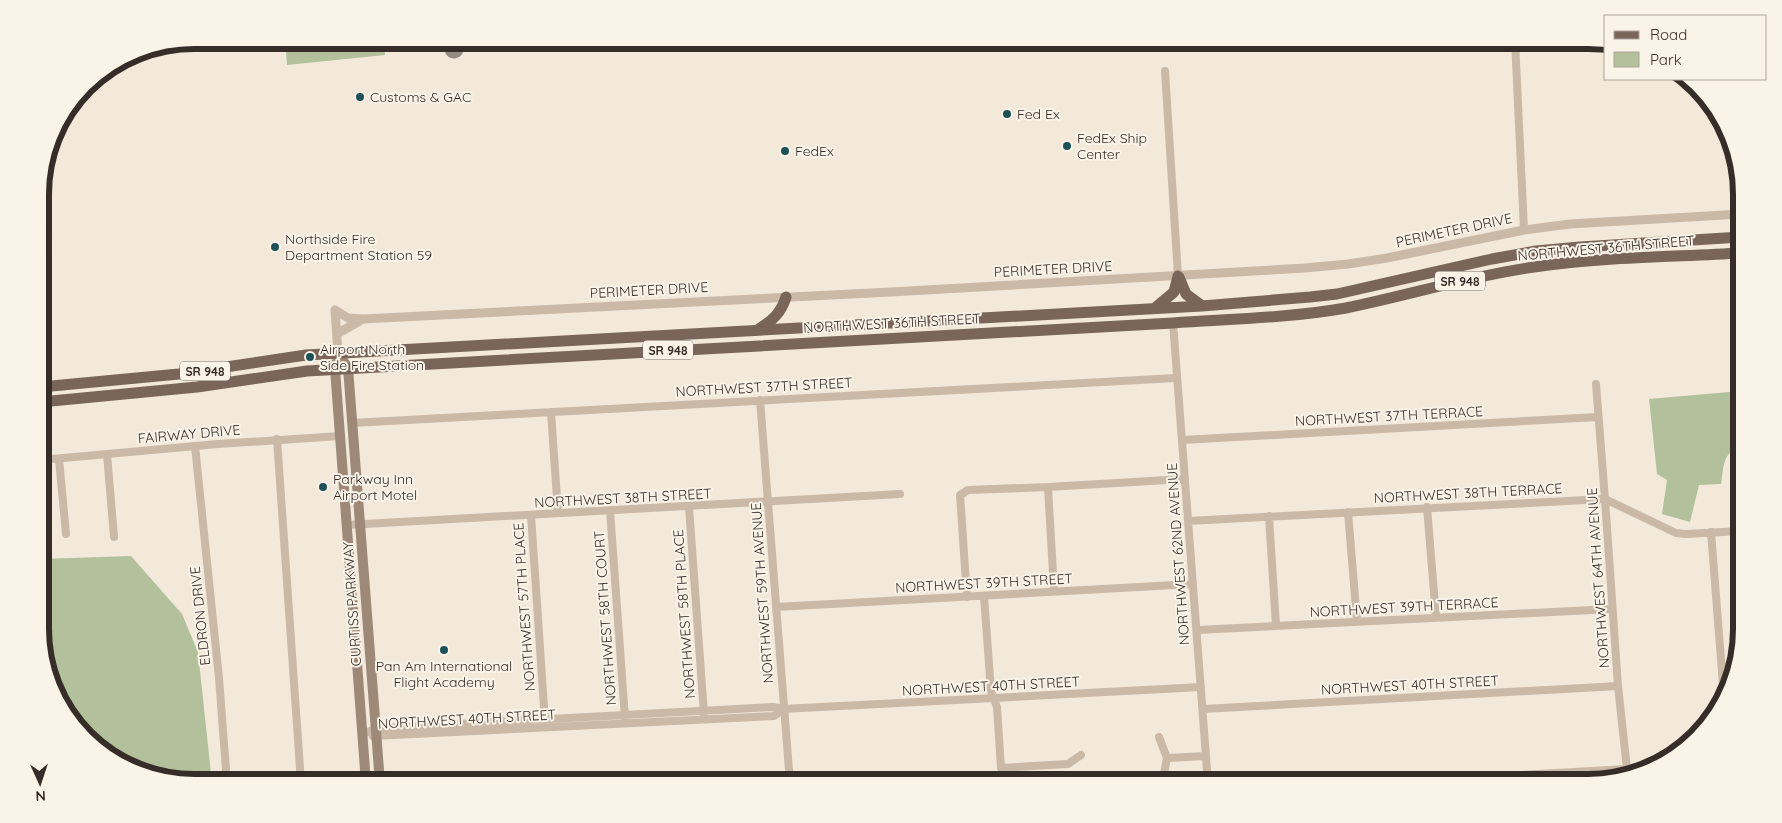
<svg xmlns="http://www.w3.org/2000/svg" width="1782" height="823" font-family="Quicksand,sans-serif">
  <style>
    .green { fill: #b2c19b }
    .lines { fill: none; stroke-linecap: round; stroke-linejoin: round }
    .taxiway { stroke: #948b82; stroke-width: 19 }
    .minor { stroke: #cab9a7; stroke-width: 8 }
    .tertiary { stroke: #cab9a7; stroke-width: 9 }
    .secondary { stroke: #9e8878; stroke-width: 10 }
    .primary { stroke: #796559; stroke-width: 11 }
    .poi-dot { fill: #1d5158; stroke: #faf3e8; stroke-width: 2 }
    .labels { text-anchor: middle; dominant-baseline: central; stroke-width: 4; stroke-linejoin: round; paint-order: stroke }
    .shield { fill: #faf3e8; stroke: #726862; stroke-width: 1 }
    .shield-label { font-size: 12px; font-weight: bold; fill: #372d28 }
    .poi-label { font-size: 14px; fill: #372d28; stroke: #faf3e8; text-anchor: start }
    .street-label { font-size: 14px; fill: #372d28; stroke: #faf3e8 }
    .rim { fill: none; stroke: #372d28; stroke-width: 6 }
  </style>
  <rect width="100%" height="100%" fill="#f2e9db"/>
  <path class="green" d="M287 40H384L385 55 287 65 286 52 283 48V43Z
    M1741 391V447C1722 452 1724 467 1721 484L1699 485 1690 522 1662 514 1667 480 1657 474 1649 399Z
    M131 556 182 614 198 652 212 783H194L135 771 72 723 41 650V559Z"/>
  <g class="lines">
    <path class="taxiway" d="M453 40 454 49"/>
    <path class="minor" d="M1515 40 1524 230
      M1165 71 1178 276
      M1173 323 1208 783
      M760 400 790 783
      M551 412 558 513
      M352 423 1176 378
      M277 439 301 783
      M1182 440 1598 417
      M195 446 219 678 227 783
      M107 454 114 537
      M59 459 66 534
      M41 460 218 444 340 436
      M1048 487 1054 591
      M689 507 704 714
      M1427 507 1436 617
      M610 510 625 718
      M1348 512 1357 621
      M531 515 545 722
      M1269 516 1276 626
      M1188 521 1605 499 1676 533 1685 534 1742 531
      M347 525 900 494
      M1711 532 1724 698
      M984 596 991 691 997 707 1001 768 1068 764 1081 755
      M967 597 960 495 968 490 1048 487 1185 479
      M776 607 1193 584
      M1197 630 1612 609
      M1203 709 1618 686
      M363 734 375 729 384 728 773 707 783 709 1201 687
      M373 736 774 716 783 709
      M1159 737 1167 758 1163 779
      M1167 758 1206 756
      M789 780 857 776
      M1381 783 1627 769 1618 686 1605 499 1596 384"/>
    <path class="tertiary" d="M335 310 348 318 363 319 891 292 1305 268 1348 264 1387 258 1524 230 1570 224 1741 214
      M335 310 338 353
      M337 334 361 320
      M1627 773V769H1638"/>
    <path class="secondary" d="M338 353 348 368 380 783
      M336 363 335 369 366 783"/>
    <path class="primary" d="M1179 277 1186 294 1202 306
      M1155 308 1174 292 1178 276
      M759 329C773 320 781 313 786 297
      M41 387 179 374 306 355 1202 306 1310 297 1337 294 1492 259 1536 251 1580 247 1741 237
      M41 402 197 387 307 371 1173 323C1230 319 1289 318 1346 308 1409 295 1470 276 1534 267 1601 257 1673 257 1741 253"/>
  </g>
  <g class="poi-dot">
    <circle cx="360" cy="97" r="5"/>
    <circle cx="1007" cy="114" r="5"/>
    <circle cx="1067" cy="146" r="5"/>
    <circle cx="785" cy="151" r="5"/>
    <circle cx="275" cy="247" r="5"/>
    <circle cx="310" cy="357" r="5"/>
    <circle cx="323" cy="487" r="5"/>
    <circle cx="444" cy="650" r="5"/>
  </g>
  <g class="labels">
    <g class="shield">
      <rect x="1435" y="271.5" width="50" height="19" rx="4"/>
      <rect x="643" y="340.5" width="50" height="19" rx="4"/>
      <rect x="180" y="361.5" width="50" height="19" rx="4"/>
    </g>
    <g class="shield-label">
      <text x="1460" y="281">SR 948</text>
      <text x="668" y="350">SR 948</text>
      <text x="205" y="371">SR 948</text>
    </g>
    <g class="poi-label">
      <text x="370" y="97">Customs &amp; GAC</text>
      <text x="1017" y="114">Fed Ex</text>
      <text x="1077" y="138">FedEx Ship<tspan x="1077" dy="16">Center</tspan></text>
      <text x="795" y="151">FedEx</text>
      <text x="285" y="239">Northside Fire<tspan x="285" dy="16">Department Station 59</tspan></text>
      <text x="320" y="349">Airport North<tspan x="320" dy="16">Side Fire Station</tspan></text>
      <text x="333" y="479">Parkway Inn<tspan x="333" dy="16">Airport Motel</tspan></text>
      <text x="444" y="666" text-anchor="middle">Pan Am International<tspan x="444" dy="16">Flight Academy</tspan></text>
    </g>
    <g class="street-label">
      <text transform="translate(1454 230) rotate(-12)">PERIMETER DRIVE</text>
      <text transform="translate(1606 248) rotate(-5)">NORTHWEST 36TH STREET</text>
      <text transform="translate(1053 269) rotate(-3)">PERIMETER DRIVE</text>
      <text transform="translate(649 290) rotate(-3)">PERIMETER DRIVE</text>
      <text transform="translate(892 323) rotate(-3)">NORTHWEST 36TH STREET</text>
      <text transform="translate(764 387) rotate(-3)">NORTHWEST 37TH STREET</text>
      <text transform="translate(1389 416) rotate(-3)">NORTHWEST 37TH TERRACE</text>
      <text transform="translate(189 434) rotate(-5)">FAIRWAY DRIVE</text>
      <text transform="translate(1468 493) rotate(-3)">NORTHWEST 38TH TERRACE</text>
      <text transform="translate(623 498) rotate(-3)">NORTHWEST 38TH STREET</text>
      <text transform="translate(1178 554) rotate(-94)">NORTHWEST 62ND AVENUE</text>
      <text transform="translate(1598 578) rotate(-94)">NORTHWEST 64TH AVENUE</text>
      <text transform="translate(984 583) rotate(-3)">NORTHWEST 39TH STREET</text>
      <text transform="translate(762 593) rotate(-94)">NORTHWEST 59TH AVENUE</text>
      <text transform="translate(352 604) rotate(-94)">CURTISS PARKWAY</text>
      <text transform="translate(524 607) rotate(-94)">NORTHWEST 57TH PLACE</text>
      <text transform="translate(1404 607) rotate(-3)">NORTHWEST 39TH TERRACE</text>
      <text transform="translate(684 614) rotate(-94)">NORTHWEST 58TH PLACE</text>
      <text transform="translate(200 616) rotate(-96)">ELDRON DRIVE</text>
      <text transform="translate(605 618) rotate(-94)">NORTHWEST 58TH COURT</text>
      <text transform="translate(1410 685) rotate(-3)">NORTHWEST 40TH STREET</text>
      <text transform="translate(991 686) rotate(-3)">NORTHWEST 40TH STREET</text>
      <text transform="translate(467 719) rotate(-3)">NORTHWEST 40TH STREET</text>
    </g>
  </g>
  <path d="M0 0H1782V823H0ZM194 49H1588A145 145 0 0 1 1733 194V629A145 145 0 0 1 1588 774H194A145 145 0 0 1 49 629V194A145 145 0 0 1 194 49Z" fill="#faf3e8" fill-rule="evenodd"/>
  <path class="rim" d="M194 49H1588A145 145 0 0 1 1733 194V629A145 145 0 0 1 1588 774H194A145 145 0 0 1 49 629V194A145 145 0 0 1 194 49Z"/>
  <rect x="1604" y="15" width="162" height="65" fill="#faf3e8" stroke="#aca49b"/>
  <rect x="1614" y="31" width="25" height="8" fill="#796559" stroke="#aca49b"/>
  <text x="1650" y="40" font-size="15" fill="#372d28">Road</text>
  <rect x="1614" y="52" width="25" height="15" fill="#b2c19b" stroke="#aca49b"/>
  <text x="1650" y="65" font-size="15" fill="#372d28">Park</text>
  <g transform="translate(40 783) rotate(177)" stroke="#faf3e8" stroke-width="4" paint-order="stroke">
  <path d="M0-4L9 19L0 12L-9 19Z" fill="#372d28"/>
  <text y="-8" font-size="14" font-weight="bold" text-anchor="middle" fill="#372d28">N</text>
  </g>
</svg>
